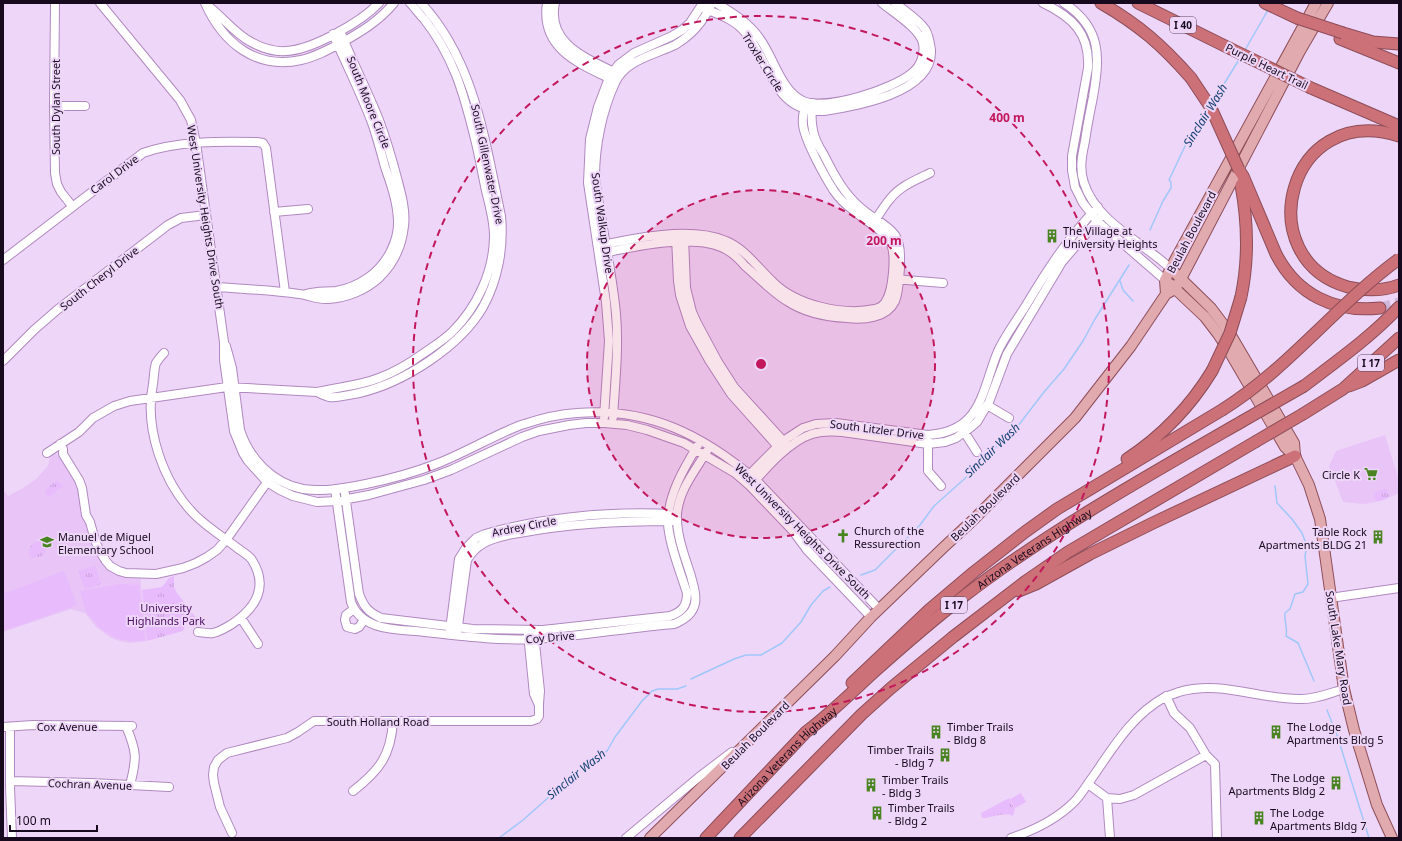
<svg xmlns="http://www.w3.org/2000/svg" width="1402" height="841" font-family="'Noto Sans',sans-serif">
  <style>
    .built { fill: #e8c4f7 }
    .grass { fill: url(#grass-tufts) }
    .pitch { fill: #e8bbfc }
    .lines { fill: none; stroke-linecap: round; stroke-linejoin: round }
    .stream { stroke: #a0c7fa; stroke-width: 1.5 }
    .highway-tunnel { stroke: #ceb7d8; stroke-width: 11; stroke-dasharray: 11 5.5; stroke-linecap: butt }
    .minor-casing { stroke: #b089c0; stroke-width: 10 }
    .major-casing { stroke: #8d4d58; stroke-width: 12 }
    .highway-casing { stroke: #8d4d58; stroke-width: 13 }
    .minor { stroke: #fff; stroke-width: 8 }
    .major { stroke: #e0aaae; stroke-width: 10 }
    .highway { stroke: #cc7178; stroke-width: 11 }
    .highway-bridge-casing { stroke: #8d4d58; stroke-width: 13; stroke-linecap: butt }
    .highway-bridge { stroke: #cc7178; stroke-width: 11 }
    .ring { fill: none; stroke: #c2185b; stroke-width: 2; stroke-dasharray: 7 5 }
    .labels { text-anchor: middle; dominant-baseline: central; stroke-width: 4; stroke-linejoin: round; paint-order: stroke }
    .shield { fill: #eed6f9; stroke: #584760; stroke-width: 1 }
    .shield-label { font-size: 10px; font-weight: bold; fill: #180a1e }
    .street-label { font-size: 11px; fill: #180a1e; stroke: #eed6f9 }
    .poi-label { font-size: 11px; fill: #180a1e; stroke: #eed6f9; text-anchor: start }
    .park-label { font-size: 11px; fill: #4a0e5e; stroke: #eed6f9 }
    .water-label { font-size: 12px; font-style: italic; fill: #144074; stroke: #eed6f9 }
    .centre { fill: #c2185b; stroke: #eed6f9; stroke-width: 2 }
    .ring-label { font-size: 12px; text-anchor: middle; font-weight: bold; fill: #c2185b; stroke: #eed6f9; stroke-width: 4; stroke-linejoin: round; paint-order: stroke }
  </style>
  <defs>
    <pattern id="grass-tufts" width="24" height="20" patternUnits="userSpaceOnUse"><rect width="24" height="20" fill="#e8bbfc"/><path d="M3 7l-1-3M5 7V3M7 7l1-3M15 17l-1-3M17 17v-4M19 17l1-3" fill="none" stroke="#c69fd8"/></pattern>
  </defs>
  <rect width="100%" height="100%" fill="#eed6f9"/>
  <path class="built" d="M1385 435 1399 480V493L1381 501 1364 504 1343 502 1329 466 1336 451Z
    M53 454H56L61 456 77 482 88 533 100 558 140 576 147 641 130 643 120 641 111 638 96 627 85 613 71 609 3 632V493L5 492 8 496 23 488 36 479 48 466 50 457Z"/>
  <path class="grass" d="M56 481 59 482 63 486 49 497 46 494 45 490Z
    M1385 489 1387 490 1389 495 1388 498 1378 501 1375 499 1374 493Z
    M37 541C43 541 46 546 46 551L42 556 33 558 30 557 29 554 30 547Z
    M94 566 96 567 101 584 85 589 78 571Z
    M174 576V587L177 593 197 619 186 624 183 631 147 641 142 590 162 587 169 578Z
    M1009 798 1015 809 1013 816C1006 811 991 818 982 818L981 813Z"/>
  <path class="pitch" d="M64 571 77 605 3 631V594Z
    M121 584 139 585 145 640 131 641 116 638 100 628 86 612 80 591Z
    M1021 793 1026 802 1015 808 1010 799Z"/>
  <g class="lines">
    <path class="stream" d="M1245 50 1268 10
      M1212 100 1224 84 1240 58
      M1150 230 1163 201 1171 188V182L1169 180 1186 144 1200 124 1206 111
      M1120 281 1123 290 1133 301
      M1275 486 1277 503 1292 519 1302 533 1307 546 1305 556 1308 584 1303 592 1295 594 1290 609 1285 613C1284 621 1288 629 1286 636L1298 643 1314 681
      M861 575 875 570 920 525 934 506 971 473 1010 432 1014 431 1044 392 1064 369 1083 341 1095 319 1129 265
      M691 679 734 659 746 655H761L782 643 801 622 811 605 823 591 830 587
      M1327 710 1338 738 1369 838
      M499 838 523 820 584 766 607 751 615 737 642 701 652 691 658 689H677L686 686"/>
    <path class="highway-tunnel" d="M1380 308 1399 303"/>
    <g class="minor-casing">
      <path id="minor" d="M55 3 54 106 55 173 57 184 61 192 72 206
        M100 3 180 100 191 120 196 143 224 342V360L234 431 243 453 248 461 267 482 280 490 293 496 317 502 337 501 369 495 424 480 451 470 522 437 539 431 569 425 586 423H604L627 425 647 430 684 443 735 473 750 486 793 531 807 550 871 617
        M205 3C223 43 256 70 301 60 315 57 328 50 341 43 361 32 379 21 394 3
        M547 3C540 49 580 64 613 80
        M555 3C546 45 589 59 618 74
        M716 3C733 13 749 23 760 39 774 58 781 91 803 101 826 111 893 89 912 73 921 66 925 54 923 43 919 28 894 13 882 3
        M1043 3C1072 17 1090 33 1088 68L1072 156V170L1075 187 1083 203 1097 221 1165 280
        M1064 3C1102 28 1100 57 1093 97 1090 112 1087 126 1085 141 1082 155 1079 169 1084 183 1097 223 1143 242 1171 269
        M207 5C222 16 234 33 251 42 262 48 273 52 286 51 312 50 361 22 379 3
        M705 9C718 14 733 19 743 30 771 60 772 113 824 111 856 106 933 93 931 50 930 43 929 35 925 29 918 19 905 11 895 3
        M54 106H85
        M274 212 308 209
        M873 223C879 215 884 206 890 199 900 186 916 180 930 173
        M676 237 678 281 680 295 690 326 709 360 731 394 780 449
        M684 237 686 288 692 312 697 323 718 362 734 387 786 444
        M598 246C633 238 691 226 726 241 744 248 759 269 773 282 796 305 843 316 875 309 879 308 884 305 886 301 893 290 896 255 891 244 883 229 865 221 853 210 846 205 839 198 834 191 825 177 805 141 803 125 802 117 804 109 806 102
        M599 254C632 247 697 232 727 250 734 254 740 260 745 266 759 278 771 291 787 301 805 313 826 317 847 318 864 320 887 318 895 301 899 291 899 278 900 268 900 257 901 245 895 235 887 224 872 218 862 209 844 194 834 175 824 155 819 147 814 139 813 130 811 121 811 113 813 103
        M3 260 143 153C176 141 222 141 257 142L263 143 266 148 285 292
        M894 279 943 283
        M217 287C244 289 272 290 299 294 309 295 318 300 328 299 347 298 366 290 380 277 394 263 402 245 404 226 406 210 401 193 397 178 392 159 386 139 379 120 367 90 352 61 340 31
        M306 294C316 291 325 292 336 291 348 289 359 284 369 277 387 264 399 241 398 220 397 201 391 184 385 167 381 152 377 137 372 123 361 93 346 64 333 34
        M226 346 232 368 240 430C249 458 272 483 303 489 324 492 346 488 366 484 390 479 413 473 436 464 465 453 492 436 521 425 539 419 558 414 577 413 648 407 703 435 756 480L879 609
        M164 353C161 356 158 360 156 363 154 369 154 377 153 384 144 428 163 483 195 515 207 527 223 537 236 547 241 551 249 555 252 560 269 587 256 608 232 624 227 627 219 632 213 633 208 634 202 632 198 632
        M3 361 34 330 57 310 168 225 181 218 206 215
        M317 392C338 387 359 386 379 378 395 372 410 363 424 353 434 346 444 340 453 331 477 307 494 271 494 236 494 221 490 206 486 191 482 172 479 154 474 135 463 91 453 56 424 19 419 14 415 8 410 3
        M987 405 1009 418
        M604 417 609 341 606 302 588 183 590 139 598 107 609 78 618 65 634 53 672 36 682 30 690 23 703 3
        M613 417C615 383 619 348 616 314 613 281 606 248 601 216 599 203 596 190 595 177 595 146 602 111 615 83 625 60 654 55 675 45 692 35 704 21 712 3
        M965 433 977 452
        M928 438V471L941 486
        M60 444 63 449V454L79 480 82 488 86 515 90 522 95 540 99 550 106 561 110 566 119 571 126 573 156 574 183 568 196 563 207 557 217 550 226 540 270 478
        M47 453 79 432 93 418 114 406 130 401 227 387 317 392C321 394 325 396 329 397 338 398 349 395 359 393 403 383 460 347 483 307 498 280 504 247 501 216 485 142 475 61 421 3
        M746 478 783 441 803 428 816 424 836 423 928 435C942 434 958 430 969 418 985 401 989 370 999 349 1006 335 1016 321 1025 307 1046 272 1068 237 1098 207
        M753 483C768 466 790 441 812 434 822 431 832 431 842 432L928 444 945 442 956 438 970 428 977 422 989 402 1007 354 1062 262 1103 214
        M335 489 351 602C362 632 399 629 425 632 461 636 498 641 535 639 581 636 628 628 674 624 684 620 693 614 695 603 697 594 693 585 691 576 685 557 676 535 677 514 679 490 695 471 707 451
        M345 494 359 594C364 607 368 612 381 618L473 629 543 630 670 616C682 612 687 606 687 593 681 574 668 541 668 522 668 495 684 468 698 445
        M1330 598 1399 588
        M354 609 346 615 345 620 347 627 355 629 359 627 364 620
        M241 618 258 644
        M450 630 459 559 466 548 476 538 485 534C546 517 610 511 672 514
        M457 633 467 560C471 553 477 547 484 543 496 536 512 534 525 532 574 523 622 521 672 521
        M528 634 534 694 538 703
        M1166 696 1174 713 1190 728 1206 755 1215 764 1217 838
        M126 726C137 752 137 758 130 785
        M3 727 33 725 132 726
        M10 727V787L12 838
        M10 781 91 783 169 787
        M1088 784 1107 798
        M353 791C380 770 391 755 393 721
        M232 833 220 807 214 783 213 775 214 767 218 760 227 753 287 738 298 732 314 721H531L537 719 539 716V704L540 691 534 634
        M626 838 699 777 732 752
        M1011 838C1035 830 1056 820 1074 802 1081 795 1086 786 1092 778 1113 748 1132 715 1165 697 1169 695 1174 694 1179 692 1220 680 1258 699 1299 699 1314 700 1330 693 1344 689
        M1110 838 1107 798 1120 799 1134 795 1206 755"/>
    </g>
    <g class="major-casing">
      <path id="major" d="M1171 269 1211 308 1229 332 1294 443 1295 456 1309 485 1320 519 1344 689 1354 730 1377 805 1392 838
        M1170 284 1205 317 1218 334 1229 351 1285 447 1295 456
        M1166 294 1175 289 1181 279 1300 51 1328 3
        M650 838 835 656 871 617 945 546 972 521 1075 418 1131 346 1166 294 1165 280 1175 260 1316 3"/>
    </g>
    <g class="highway-casing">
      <g id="highway">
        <path d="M1101 3C1139 25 1162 45 1191 78"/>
        <path d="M1138 3 1229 48"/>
        <path d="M1265 3 1297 18"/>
        <path d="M1343 33 1373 42 1399 44"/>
        <path d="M1340 39 1399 63"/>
        <path d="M1311 88 1399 126"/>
        <path d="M1399 136C1287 101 1249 259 1348 287 1365 291 1383 291 1399 285"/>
        <path d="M1239 170 1243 176 1276 254C1297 295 1335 313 1380 308"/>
        <path d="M1241 297C1249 259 1248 223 1241 185"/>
        <path d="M1304 386C1337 361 1371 337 1399 307"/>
        <path d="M1349 386 1362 381 1399 360"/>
        <path d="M1303 414 1343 389 1399 338"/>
        <path d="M1127 459C1162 436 1190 407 1212 371"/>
        <path d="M1019 591 1036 584 1090 554 1153 523 1295 456"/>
        <path d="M852 683 929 610 974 572 1025 532 1057 509 1222 410"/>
        <path id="s1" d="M706 838 806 732C830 714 851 693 874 672 903 646 933 620 964 596 1051 530 1147 476 1241 422"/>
        <path d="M740 838 862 714 891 688 953 637 1026 581 1068 552 1255 442"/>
      </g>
    </g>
    <use href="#minor" class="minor"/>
    <use href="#major" class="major"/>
    <use href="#highway" class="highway"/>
    <g class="highway-bridge-casing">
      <path id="highway-bridge" d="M1297 18 1343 33
        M1229 48 1311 88
        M1191 78 1211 108 1239 170
        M1212 371 1230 333 1241 297
        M1222 410C1288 369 1336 305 1399 259
        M1241 422 1304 386
        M1255 442 1303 414"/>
    </g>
    <use href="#highway-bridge" class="highway-bridge"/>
  </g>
  <circle cx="761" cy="364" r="174" fill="#c2185b" fill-opacity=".12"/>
  <g class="ring">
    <circle cx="761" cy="364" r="174"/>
    <circle cx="761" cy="364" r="348"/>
  </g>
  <defs>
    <g id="building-bare" transform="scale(1.08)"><path d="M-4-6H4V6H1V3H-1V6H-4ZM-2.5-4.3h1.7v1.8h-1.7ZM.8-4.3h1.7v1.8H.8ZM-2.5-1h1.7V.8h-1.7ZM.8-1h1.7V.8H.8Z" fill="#498420" stroke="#eed6f9" stroke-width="2.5" paint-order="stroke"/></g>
    <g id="supermarket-bare" transform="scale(1.08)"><path d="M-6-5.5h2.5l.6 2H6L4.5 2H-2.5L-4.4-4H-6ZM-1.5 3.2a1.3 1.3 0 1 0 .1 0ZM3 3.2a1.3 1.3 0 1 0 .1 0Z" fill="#498420" stroke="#eed6f9" stroke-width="2.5" paint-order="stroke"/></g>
    <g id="church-bare" transform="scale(1.08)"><path d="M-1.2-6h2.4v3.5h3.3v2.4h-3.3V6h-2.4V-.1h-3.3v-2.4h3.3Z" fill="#498420" stroke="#eed6f9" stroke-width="2.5" paint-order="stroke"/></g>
    <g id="school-bare" transform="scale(1.08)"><path d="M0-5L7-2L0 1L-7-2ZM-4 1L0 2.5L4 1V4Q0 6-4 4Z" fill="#498420" stroke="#eed6f9" stroke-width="2.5" paint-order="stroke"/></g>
  </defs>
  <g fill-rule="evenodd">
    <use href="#building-bare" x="1052" y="236"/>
    <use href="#supermarket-bare" x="1371" y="474"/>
    <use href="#church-bare" x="843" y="536"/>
    <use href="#building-bare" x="1378" y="537"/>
    <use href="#school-bare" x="47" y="542"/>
    <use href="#building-bare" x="936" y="732"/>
    <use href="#building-bare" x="1276" y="732"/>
    <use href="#building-bare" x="945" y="755"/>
    <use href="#building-bare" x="1336" y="783"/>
    <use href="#building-bare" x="871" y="785"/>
    <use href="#building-bare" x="877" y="813"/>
    <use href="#building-bare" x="1259" y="818"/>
  </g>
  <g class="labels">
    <g class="shield">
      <rect x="1170" y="17" width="26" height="16" rx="3"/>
      <rect x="1358" y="355" width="26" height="16" rx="3"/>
      <rect x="941" y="597" width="26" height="16" rx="3"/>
    </g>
    <g class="shield-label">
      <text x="1183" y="25">I 40</text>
      <text x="1371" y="363">I 17</text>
      <text x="954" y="605">I 17</text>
    </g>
    <g class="street-label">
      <text transform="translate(763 62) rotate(58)">Troxler Circle</text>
      <text transform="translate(1267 66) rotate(26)">Purple Heart Trail</text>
      <text transform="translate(369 102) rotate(68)">South Moore Circle</text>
      <text transform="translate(55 107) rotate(-90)">South Dylan Street</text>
      <text transform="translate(488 164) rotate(78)">South Gillenwater Drive</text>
      <text transform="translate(114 174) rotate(-37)">Carol Drive</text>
      <text transform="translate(206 217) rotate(81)">West University Heights Drive South</text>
      <text transform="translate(603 223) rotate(82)">South Walkup Drive</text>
      <text transform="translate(1191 232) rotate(-62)">Beulah Boulevard</text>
      <text transform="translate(99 278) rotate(-38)">South Cheryl Drive</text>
      <text transform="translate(877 429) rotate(7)">South Litzler Drive</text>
      <text transform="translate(985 507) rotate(-44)">Beulah Boulevard</text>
      <text transform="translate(524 526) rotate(-11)">Ardrey Circle</text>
      <text transform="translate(803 531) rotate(45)">West University Heights Drive South</text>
      <text stroke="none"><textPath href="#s1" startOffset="439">Arizona Veterans Highway</textPath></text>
      <text transform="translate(550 637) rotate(-5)">Coy Drive</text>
      <text transform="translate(1339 648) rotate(81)">South Lake Mary Road</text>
      <text x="378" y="721">South Holland Road</text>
      <text x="67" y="726">Cox Avenue</text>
      <text transform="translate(755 735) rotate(-45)">Beulah Boulevard</text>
      <text stroke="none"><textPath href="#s1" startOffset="115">Arizona Veterans Highway</textPath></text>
      <text transform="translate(90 784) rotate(2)">Cochran Avenue</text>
    </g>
    <g class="poi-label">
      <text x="1063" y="230">The Village at<tspan x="1063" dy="13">University Heights</tspan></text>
      <text x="1360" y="474" text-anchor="end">Circle K</text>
      <text x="854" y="530">Church of the<tspan x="854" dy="13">Ressurection</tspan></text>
      <text x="1367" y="531" text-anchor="end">Table Rock<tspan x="1367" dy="13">Apartments BLDG 21</tspan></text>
      <text x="58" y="536">Manuel de Miguel<tspan x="58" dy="13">Elementary School</tspan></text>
      <text x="947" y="726">Timber Trails<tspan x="947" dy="13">- Bldg 8</tspan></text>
      <text x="1287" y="726">The Lodge<tspan x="1287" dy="13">Apartments Bldg 5</tspan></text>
      <text x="934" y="749" text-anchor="end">Timber Trails<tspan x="934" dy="13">- Bldg 7</tspan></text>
      <text x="1325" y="777" text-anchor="end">The Lodge<tspan x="1325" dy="13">Apartments Bldg 2</tspan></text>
      <text x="882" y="779">Timber Trails<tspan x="882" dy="13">- Bldg 3</tspan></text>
      <text x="888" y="807">Timber Trails<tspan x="888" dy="13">- Bldg 2</tspan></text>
      <text x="1270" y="812">The Lodge<tspan x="1270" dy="13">Apartments Bldg 7</tspan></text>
    </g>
    <g class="park-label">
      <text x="166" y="607">University<tspan x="166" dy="13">Highlands Park</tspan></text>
    </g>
    <g class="water-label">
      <text transform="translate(1205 115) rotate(-58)">Sinclair Wash</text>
      <text transform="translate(992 450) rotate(-44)">Sinclair Wash</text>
      <text transform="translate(576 774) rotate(-39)">Sinclair Wash</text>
    </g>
  </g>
  <circle cx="761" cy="364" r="6" class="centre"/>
  <g class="ring-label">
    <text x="1007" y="122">400 m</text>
    <text x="884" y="245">200 m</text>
  </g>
  <rect width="1402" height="841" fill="none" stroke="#180a1e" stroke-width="8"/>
  <path d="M10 825v6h87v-6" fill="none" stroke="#180a1e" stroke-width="2"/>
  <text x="16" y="825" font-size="12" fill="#180a1e" stroke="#eed6f9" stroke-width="3" paint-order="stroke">100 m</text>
</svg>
